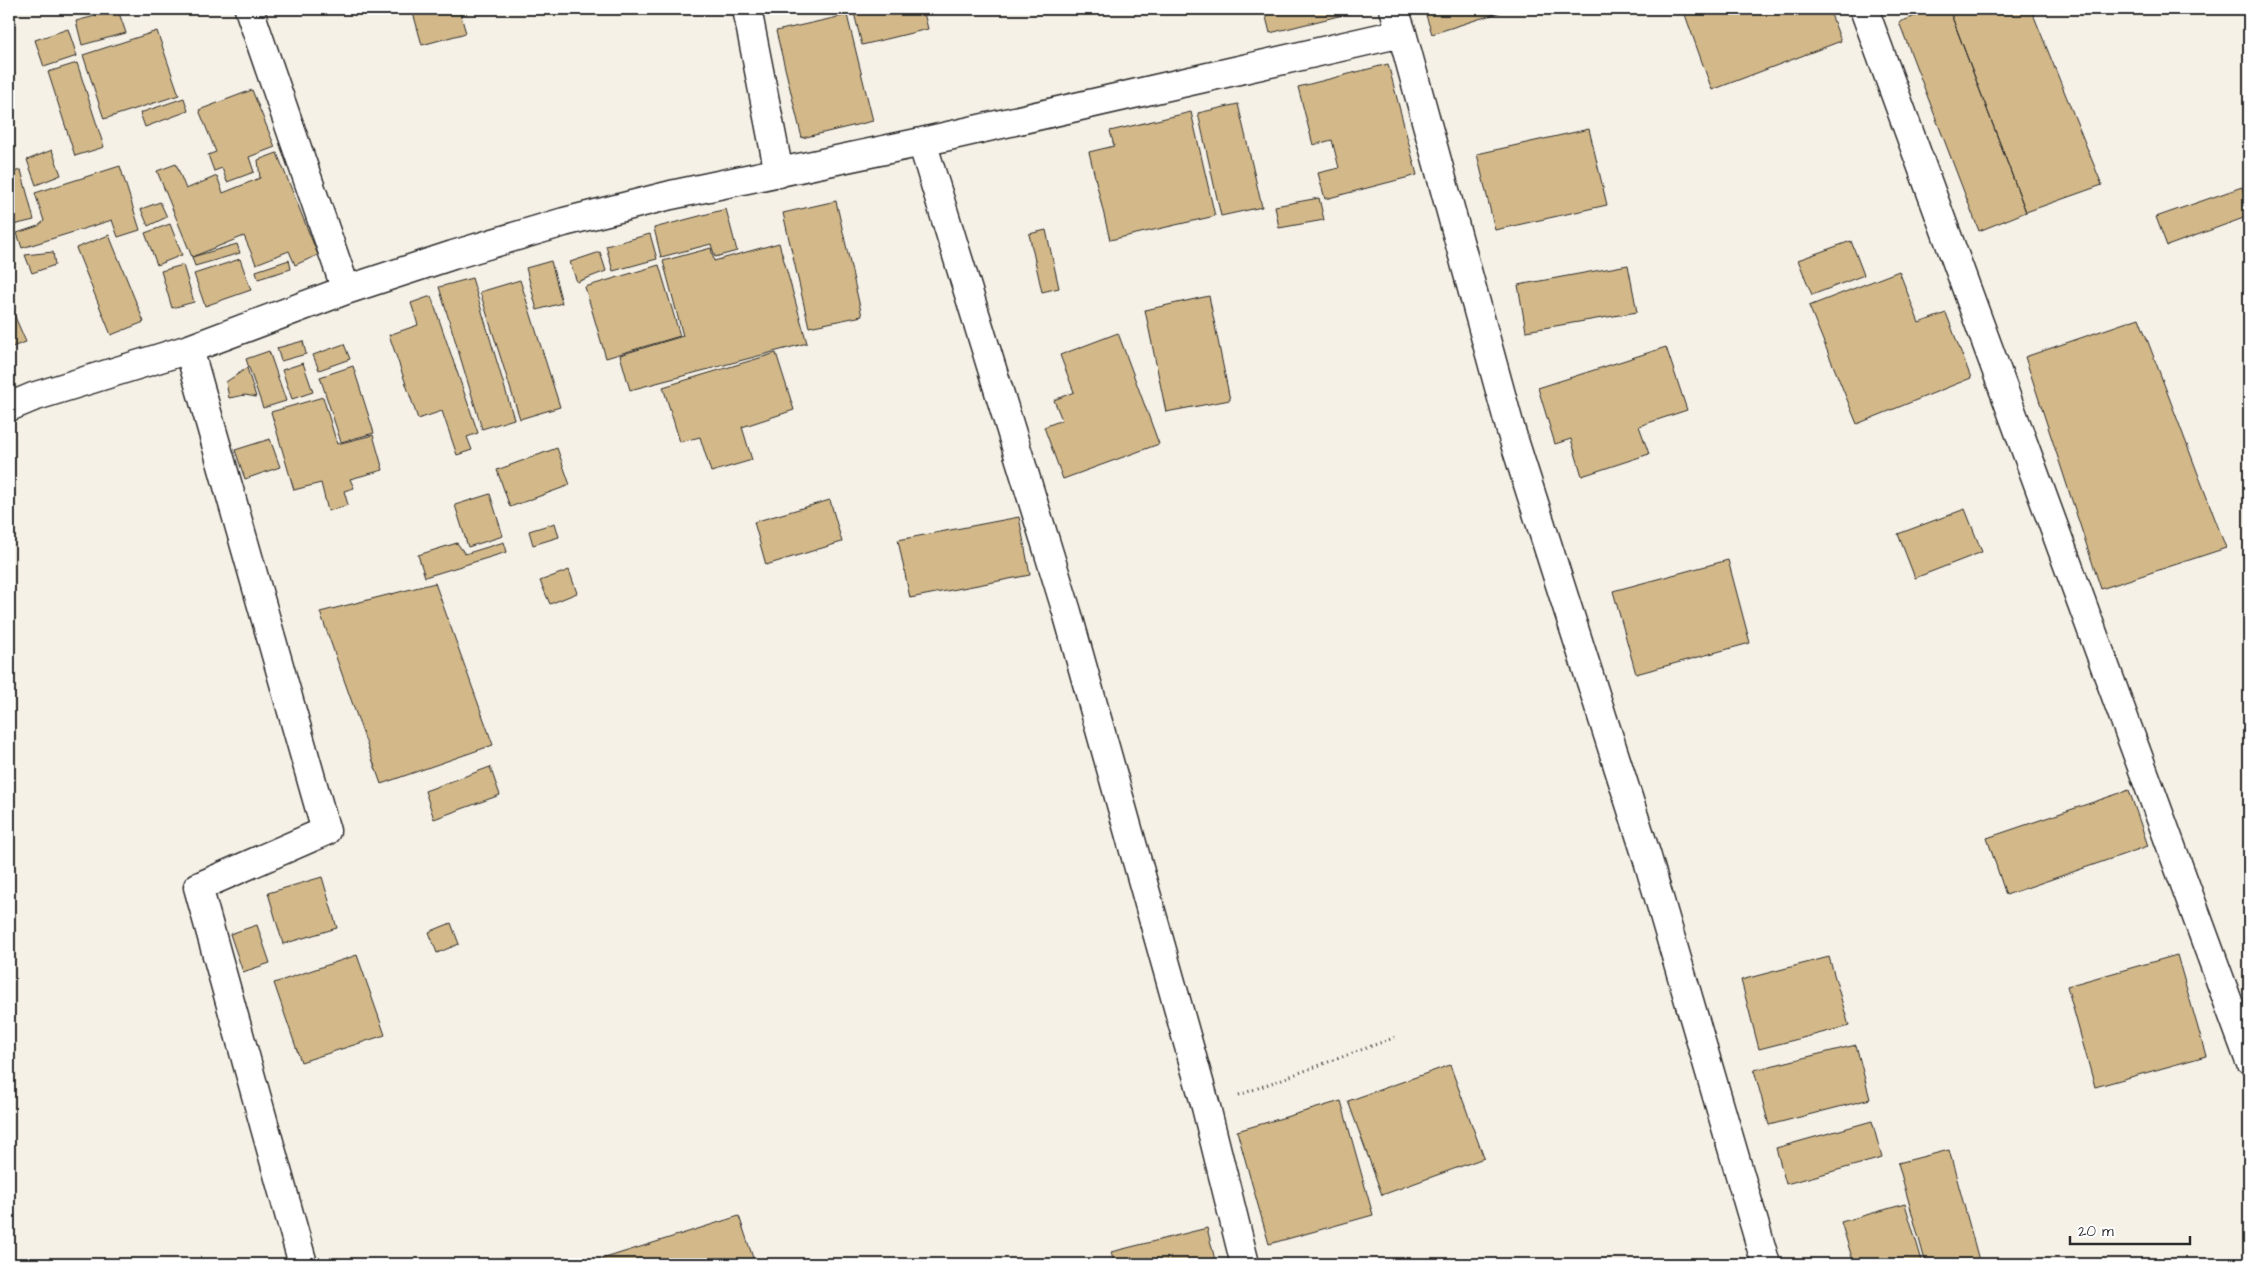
<svg xmlns="http://www.w3.org/2000/svg" width="2258" height="1273" font-family="'Architects Daughter',sans-serif">
  <style>
    .building { fill: #d3b989; stroke: #2b2b2b }
    .lines { fill: none; stroke-linecap: round; stroke-linejoin: round }
    .minor-casing { stroke: #2b2b2b; stroke-width: 31 }
    .path { stroke: #2b2b2b; stroke-width: 3; stroke-dasharray: 1 4; stroke-linecap: butt }
    .minor { stroke: #fff; stroke-width: 28 }
  </style>
  <rect width="100%" height="100%" fill="#f6f1e7"/>
  <filter id="ink" filterUnits="userSpaceOnUse"><feTurbulence type="fractalNoise" baseFrequency=".02" numOctaves="2"/><feDisplacementMap in="SourceGraphic" scale="10" xChannelSelector="R" yChannelSelector="G"/><feConvolveMatrix kernelMatrix="1 2 1 2 8 2 1 2 1" color-interpolation-filters="sRGB"/></filter>
  <g filter="url(#ink)">
    <path class="building" d="M412 9H459L466 33 422 45Z
      M853 9H923L928 29 862 45Z
      M1264 9H1367L1270 33Z
      M1424 9H1510L1432 34Z
      M1683 9H1829L1841 41 1712 90Z
      M1935 9H1949L2026 212 1979 231 1899 22Z
      M1949 9H2031L2102 185 2026 212Z
      M118 10 126 33 82 45 76 21Z
      M847 15 873 121 802 138 776 31Z
      M68 29 77 56 44 67 35 40Z
      M157 31 179 95 104 119 83 55Z
      M77 63 104 147 75 156 48 72Z
      M1388 64 1417 175 1325 199 1318 173 1339 168 1332 140 1313 145 1298 87Z
      M252 90 275 147 249 157 254 172 227 182 222 168 214 171 208 155 216 152 199 110Z
      M184 98 188 111 145 127 140 113Z
      M1238 104 1262 207 1221 216 1198 113Z
      M1191 112 1215 216 1110 240 1089 152 1114 146 1110 131Z
      M1589 129 1607 205 1495 230 1477 154Z
      M52 150 61 175 36 185 27 160Z
      M277 153 318 255 295 265 289 251 256 264 244 236 192 257 157 171 176 164 186 189 217 176 223 193 260 178 258 160Z
      M120 166 140 230 118 237 112 220 22 248 17 233 38 226 44 221 35 193Z
      M21 170 34 220 9 226V173Z
      M2242 187 2249 206V216L2167 246 2156 217Z
      M1319 198 1324 220 1279 228 1275 206Z
      M836 201 862 316 809 327 783 213Z
      M160 202 167 217 148 226 141 209Z
      M726 209 737 251 715 257 711 244 661 257 654 228Z
      M170 224 182 255 157 265 145 233Z
      M1046 230 1059 288 1042 292 1029 234Z
      M650 234 657 259 613 271 606 246Z
      M109 235 144 322 111 335 76 248Z
      M1851 241 1864 275 1812 295 1798 260Z
      M779 243 807 343 630 390 620 355 683 336 663 261 711 248 714 261Z
      M237 244 240 253 195 266 192 257Z
      M53 252 55 265 32 273 25 255Z
      M600 252 606 271 577 282 570 262Z
      M240 259 251 290 205 306 194 274Z
      M289 260 291 269 258 279 256 271Z
      M551 261 562 303 537 310 526 268Z
      M183 265 194 302 172 308 161 271Z
      M659 265 680 336 606 358 585 287Z
      M1628 265 1637 312 1526 331 1518 285Z
      M1899 271 1919 323 1946 313 1971 378 1857 424 1809 306Z
      M472 278 514 419 482 429 439 287Z
      M520 280 560 407 520 419 480 292Z
      M431 296 478 433 467 437 472 450 457 455 442 411 418 419 389 335 418 325 411 303Z
      M1209 296 1230 400 1166 412 1145 310Z
      M9 303 26 342 9 348Z
      M2139 318 2226 548 2101 589 2025 357Z
      M1118 333 1159 444 1063 479 1044 427 1062 420 1054 400 1074 392 1060 355Z
      M303 341 306 354 281 361 277 348Z
      M344 344 350 359 319 370 313 355Z
      M1666 347 1687 410 1639 426 1649 454 1582 476 1571 439 1555 444 1538 388Z
      M269 351 286 401 263 408 246 359Z
      M776 353 794 410 742 427 752 460 711 472 700 437 680 442 663 387Z
      M303 363 313 392 292 399 282 370Z
      M353 366 374 433 341 442 320 377Z
      M247 368 256 397 245 395 229 398 226 382Z
      M323 397 337 444 373 435 383 470 350 479 354 488 344 491 348 505 328 511 321 483 294 490 271 412Z
      M270 439 280 467 245 479 235 450Z
      M557 448 570 485 510 507 497 470Z
      M490 494 503 536 468 547 455 505Z
      M830 500 842 542 766 565 754 522Z
      M1965 509 1982 552 1915 578 1898 534Z
      M1019 517 1030 575 910 598 898 540Z
      M555 523 559 537 533 545 529 531Z
      M504 542 507 552 425 577 418 555 457 543 465 554Z
      M1728 560 1750 643 1636 674 1613 591Z
      M569 570 577 593 550 604 540 581Z
      M435 583 493 745 381 784 320 612Z
      M490 767 500 795 434 819 425 791Z
      M2129 790 2148 846 2006 895 1987 838Z
      M322 877 337 928 283 944 268 893Z
      M451 923 459 944 437 953 429 932Z
      M257 925 270 963 243 972 230 934Z
      M357 955 385 1035 301 1062 274 983Z
      M2177 955 2206 1056 2095 1087 2067 986Z
      M1829 957 1849 1026 1759 1049 1741 980Z
      M1856 1045 1870 1099 1769 1125 1754 1070Z
      M1450 1065 1484 1158 1382 1195 1348 1101Z
      M1341 1101 1373 1215 1269 1244 1237 1131Z
      M1872 1121 1882 1158 1786 1184 1776 1148Z
      M1949 1150 1980 1264H1926L1898 1163Z
      M1905 1204 1923 1264H1854L1841 1222Z
      M739 1216 755 1264H603L602 1259Z
      M1207 1228 1216 1264H1114L1111 1252Z"/>
    <g class="lines">
      <g class="minor-casing">
        <path id="minor" d="M249 9 346 290
          M747 9 779 173
          M1864 9 2249 1059
          M1402 33 1511 431 1647 857 1766 1264
          M922 142 1067 612 1206 1107 1245 1264
          M189 349 326 831 198 887 303 1264
          M9 407 33 397 189 349 346 290 453 255 564 222 671 195 922 142 1402 33 1394 9"/>
      </g>
      <path class="path" d="M1239 1095 1396 1037"/>
      <use href="#minor" class="minor"/>
    </g>
  </g>
  <rect width="2258" height="1273" fill="none" stroke="#fff" stroke-width="30"/>
  <rect x="15" y="15" width="2228" height="1243" fill="none" stroke="#2b2b2b" stroke-width="2" filter="url(#ink)"/>
  <path d="M2070 1236v8h120v-8" fill="none" stroke="#2b2b2b" stroke-width="2.5"/>
  <text x="2078" y="1236" font-size="15" fill="#2b2b2b" stroke="#ffffff" stroke-width="4" paint-order="stroke">20 m</text>
</svg>
